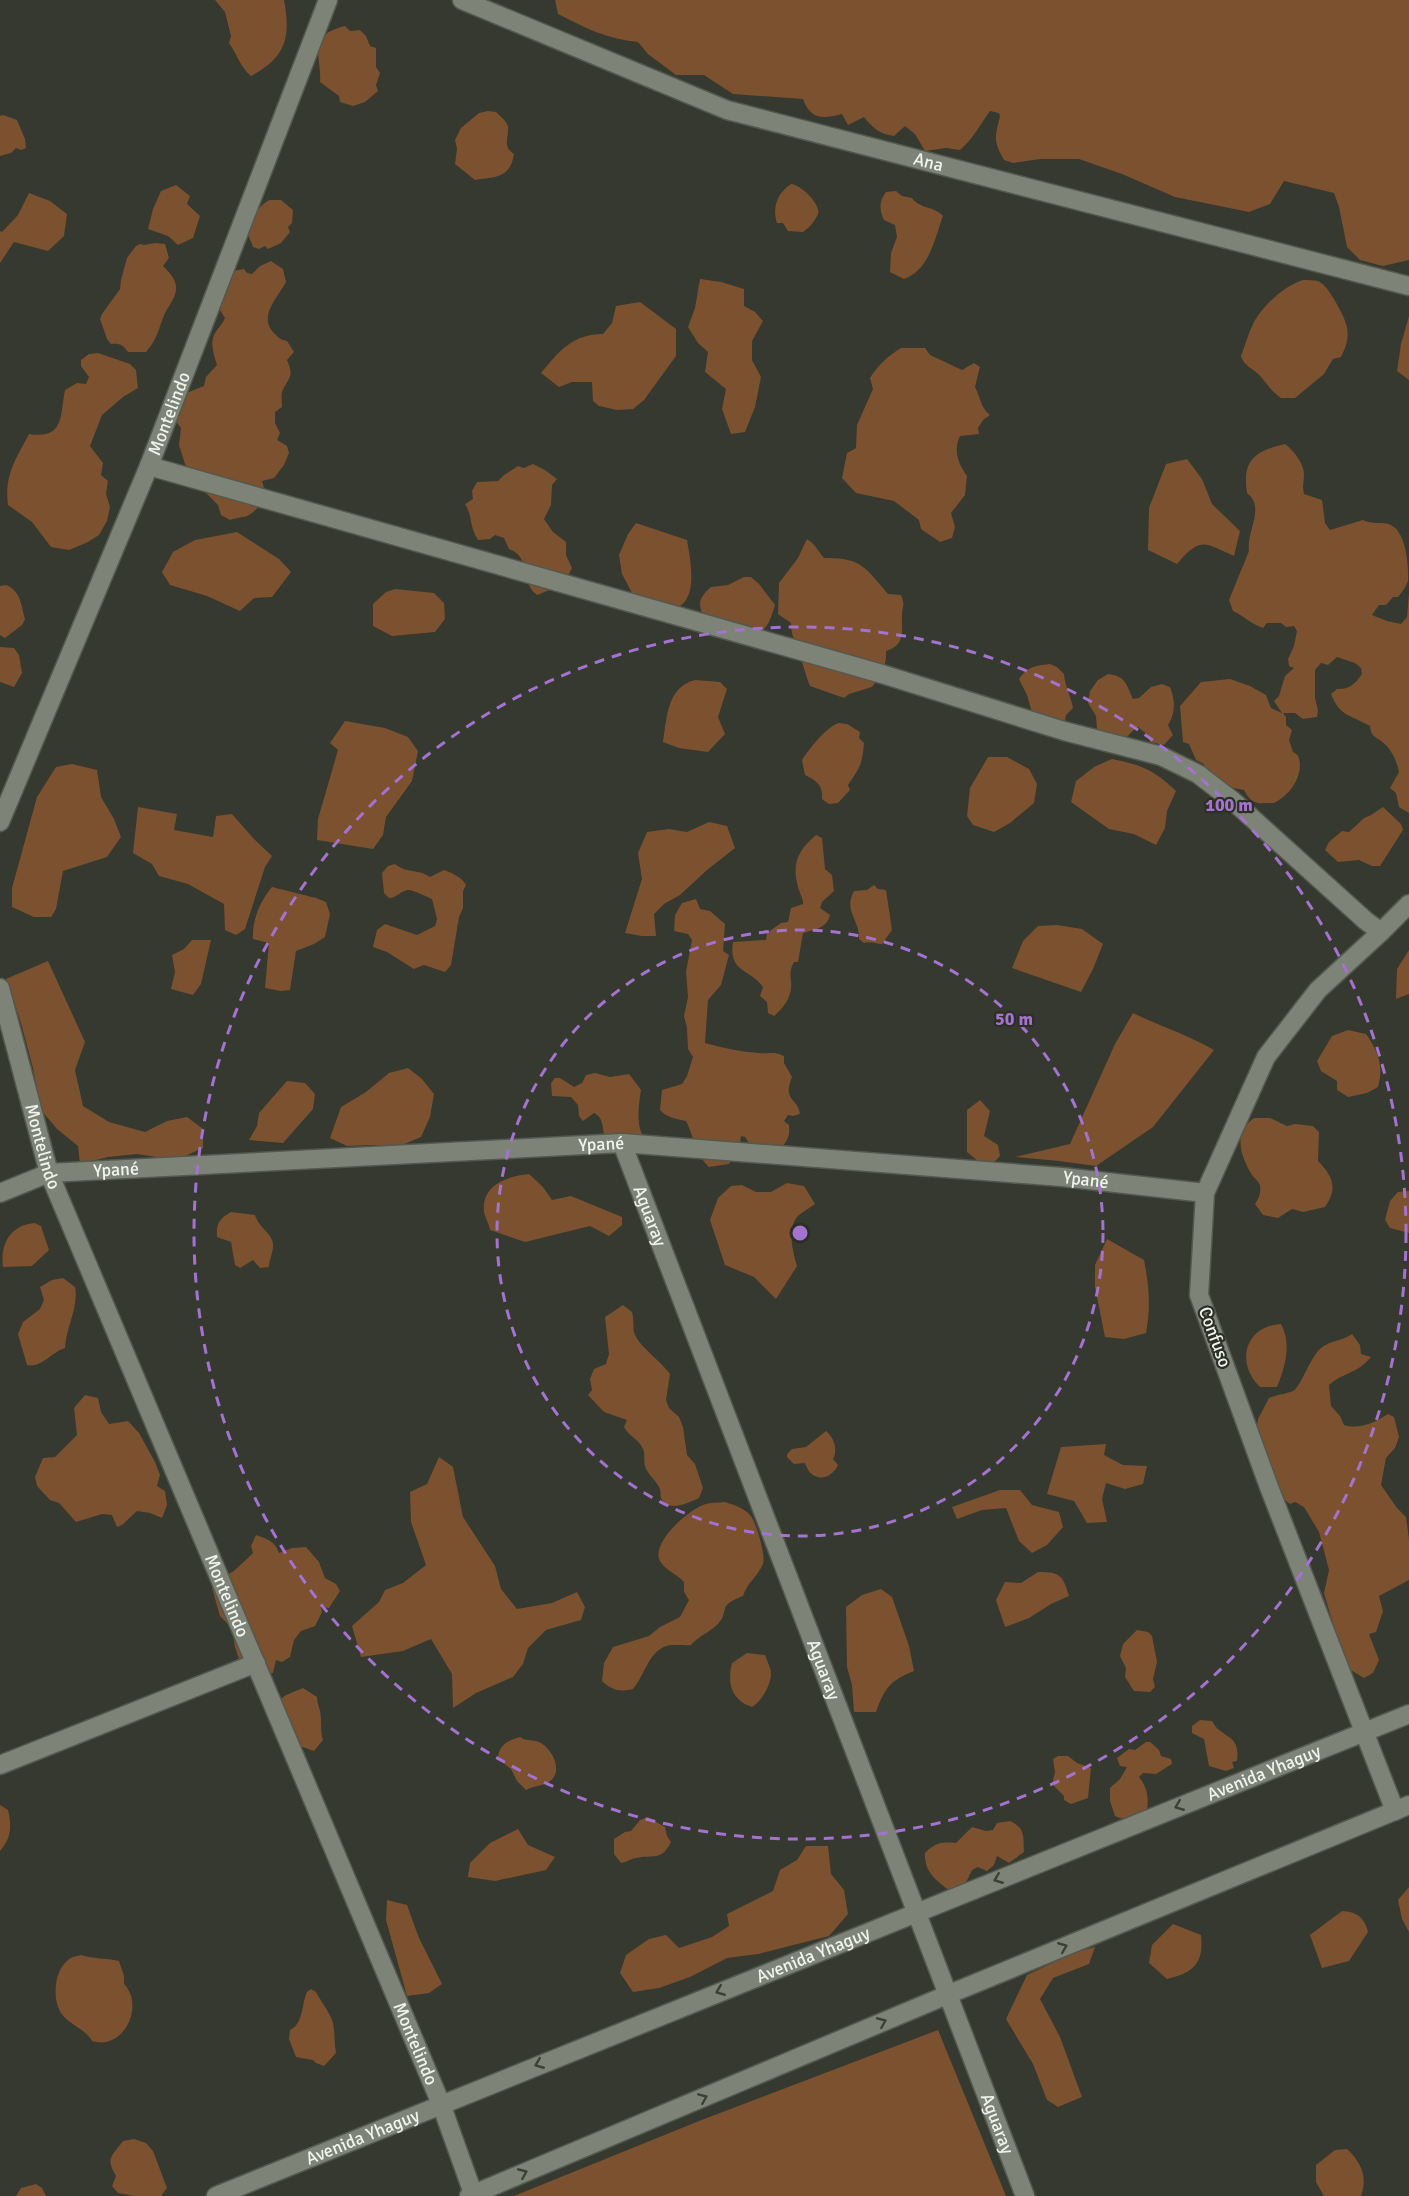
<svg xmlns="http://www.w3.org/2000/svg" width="1409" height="2196" font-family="Signika,sans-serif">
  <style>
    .green { fill: #7c512f }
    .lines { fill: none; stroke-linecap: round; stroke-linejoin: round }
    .street-casing { stroke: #54584f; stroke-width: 21 }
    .street { stroke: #7e8377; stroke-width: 18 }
    .oneway { stroke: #3c4035 }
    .ring { fill: none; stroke: #a472cf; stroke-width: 3; stroke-dasharray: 10 8 }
    .labels { text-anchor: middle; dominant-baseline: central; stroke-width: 4.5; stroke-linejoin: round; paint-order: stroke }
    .street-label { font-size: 18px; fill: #f1f4ed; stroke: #2b2f25 }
    .centre { fill: #a472cf; stroke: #2b2f25; stroke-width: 3 }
    .ring-label { font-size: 18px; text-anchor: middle; font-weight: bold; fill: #a472cf; stroke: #2b2f25; stroke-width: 4.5; stroke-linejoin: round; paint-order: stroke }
  </style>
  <rect width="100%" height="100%" fill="#35392f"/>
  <path class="green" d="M215 0H284C291 38 286 57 251 76 240 67 237 54 229 43L231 36 225 12Z
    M555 0H1409V260L1383 266 1360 260 1347 247 1339 207 1334 193 1284 181 1270 204 1249 212 1175 197 1122 174 1079 159H1040L1013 163 1004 160C993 141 995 137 1000 116L999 113 990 111C980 125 973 139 960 150L946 148 925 151 915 134 905 126 894 136C879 134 873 128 864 117L848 125 842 114C822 119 811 120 803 99L733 94 704 75H676L648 54 638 42C607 39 585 28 558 14Z
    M345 26 350 31 360 30 366 36 370 46 376 48V67L380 73 376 85 378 91 365 102 353 106 340 102 339 96 320 82C322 55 305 36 345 26Z
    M488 111 496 112C500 116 507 121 508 127 509 138 502 147 514 154 510 179 495 177 475 180L455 164 457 149 455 140 461 128 479 113Z
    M3 115 17 120 25 139 26 148 21 150 16 148 11 153 0 156V116Z
    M791 184C801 185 821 204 818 214 815 221 809 228 803 232L788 231 783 223H777C772 208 777 193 791 184Z
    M176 185 190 196 187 204 200 216 193 238 178 245 168 236 148 229 153 209 161 191Z
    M896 191 902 196 912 198C920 209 934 206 943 216 935 237 930 270 904 279L890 272 891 253 897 237 895 225 884 220C879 210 879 201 886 192Z
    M29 193 50 201 67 214 64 236 48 251 14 242 0 263V231L2 232 18 215Z
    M269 200H281L293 210 292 223 288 227 290 232 281 243 268 249 265 246 259 249 253 247C252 242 248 237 248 233 248 218 257 208 269 200Z
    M155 243 165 244 169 258 163 266C169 272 175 278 176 286 177 297 169 305 165 313 158 329 159 337 146 352H128C123 345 120 343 111 344L107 339 100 319 102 314 120 289 121 280 127 258 136 246 140 244 144 245Z
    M271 261 283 269 286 282C277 299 257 317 275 334 279 338 281 340 287 341L294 352 287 360C295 378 288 377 282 392 281 396 282 402 282 407L275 412V423L280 433 277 440 287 446 289 453 284 465 274 478 262 481C267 495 262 507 249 515 244 518 237 517 230 520L221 515 218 505 203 490 185 464 179 445 181 428 175 420 181 395 204 386 206 377 217 365C214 355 210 345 214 335 217 329 222 325 225 318L218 307 223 301V273L244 269 247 273 252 274 260 266Z
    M700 279 721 282 744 289V306L755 312 763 321 752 341V360L761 377 755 407 745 432 731 434 722 409 726 389 705 372 708 352 698 343 688 327 695 308Z
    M1303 280C1308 280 1314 280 1318 281 1325 284 1330 293 1334 299 1346 321 1354 332 1341 357L1333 359 1324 374 1295 398H1281C1270 390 1269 386 1261 377 1255 369 1244 367 1241 356 1245 346 1248 334 1253 324 1262 306 1284 286 1303 280Z
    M640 302 676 329V356L644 400 633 409 617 410 599 406 593 401 592 382H572L559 387 541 373C559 351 573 334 603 334L612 323 616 306Z
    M1409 316V380L1397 371 1401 344Z
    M901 348H925L930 355 962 370 974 363 980 367 975 387C981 398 980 407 990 415L983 420 978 428 979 434 960 436C953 450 958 463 967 476L965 495 951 513 955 527 952 538 940 542 921 529 919 520 894 501 856 493 842 478 847 453 856 448 857 425 873 389 870 378C878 365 888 356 901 348Z
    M98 353 130 364 136 370 138 388 123 397 102 415 90 446 103 463 101 475 108 481 106 494 110 507 107 521 99 535 88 542 69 550 51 547 32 522 8 505C4 475 16 459 29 434 65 440 60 414 65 390L77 383 86 384 89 377 81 366V360L89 354Z
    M1285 444C1293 450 1304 463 1304 474 1304 482 1302 485 1304 494L1322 500 1325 523 1330 530 1363 520C1372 525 1382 521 1391 525 1406 532 1409 566 1408 581 1406 587 1402 592 1398 597H1393L1386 605H1379L1372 615 1387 621 1401 624 1407 617 1409 593V813L1399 807 1396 793 1390 788 1399 772C1397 761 1391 748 1381 741 1374 736 1371 736 1370 726 1351 715 1340 717 1331 694L1337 689C1349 690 1355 684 1362 674L1361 668 1355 663 1337 657 1328 665 1321 663 1315 670V698L1318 710 1317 717 1303 719 1295 713H1283L1286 717V725L1292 730 1289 740 1293 752C1299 755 1299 757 1300 764 1300 781 1289 795 1274 803 1258 803 1252 806 1244 790 1225 786 1210 786 1204 764L1196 760 1189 744 1183 742 1180 706 1201 682 1230 679 1250 686 1266 695 1271 708 1282 713 1274 701 1279 696 1285 676 1294 668 1289 666 1288 659 1294 646 1297 631 1294 626 1286 627 1281 623H1267L1263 628C1251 624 1244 616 1233 611L1229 600 1249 551C1246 531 1266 508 1247 493 1242 461 1254 451 1285 444Z
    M1187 459 1202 479 1212 504 1240 531 1234 556C1204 543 1201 536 1177 564L1148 550 1149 508 1166 464Z
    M533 464 545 470 557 479 552 485 551 505 544 519 553 532 566 542V555L572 568 564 584 537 595C520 583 532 557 509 549L504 538 495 535 490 539 478 540C469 526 473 517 465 504L473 499 472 491 477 482 498 481 504 475 518 466 524 468Z
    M636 523 687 540C690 558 698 594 680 606 673 612 659 615 650 619L638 614 632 593 622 574 619 555 628 534Z
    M237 532 279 559 291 572 272 597 254 598 240 611 207 596 170 585 162 572 173 552 195 540Z
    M807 539C815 544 818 551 824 558 861 557 866 568 888 594L901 595C905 606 903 604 902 614 901 629 907 645 886 651 887 666 881 675 872 687L849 694 844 698 810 686C805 674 803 663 799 652 795 641 791 635 791 623L778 614 779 583 798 558Z
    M744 577H751L759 584 775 605C769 623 769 628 752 637L713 629C701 612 692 603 711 587L728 585Z
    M6 585C21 591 21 605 25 619L22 625 5 638 0 635V586Z
    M395 589 434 593 444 603 445 619 435 632 392 636 373 626V604L386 592Z
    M0 647 14 648 19 655 22 673 14 687 0 682Z
    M1050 664 1057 667 1064 674C1065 687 1071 696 1073 708L1066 715 1064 726 1034 713 1031 709 1027 695 1019 679C1028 666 1035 666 1050 664Z
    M1108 674C1126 676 1126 684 1133 699L1139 698 1151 687 1162 684 1170 687C1175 699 1176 713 1168 725L1173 735 1164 745 1150 742 1148 735 1138 727C1131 731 1128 737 1121 742L1114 734 1097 730 1096 716 1088 703 1090 691 1098 680Z
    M695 680 720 682 727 689 718 717 725 734 708 752 679 748 663 742C667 717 667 687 695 680Z
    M345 721 385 728 408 737 418 751 412 781 386 817 383 835 373 849 317 840 318 819 338 750 330 743Z
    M839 723 847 724 860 732 859 738 864 743C862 766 860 767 848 785L850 790 838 803 829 804 822 799C823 785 817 781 805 775L802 760C809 749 827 726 839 723Z
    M988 757H1007L1029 769 1037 784 1034 803 1010 823 994 832 973 825 967 816 970 788Z
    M1112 759C1142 765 1154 770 1176 791L1167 811 1165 828 1156 845 1134 834 1109 829 1071 802 1076 781 1094 767Z
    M72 764 97 770 101 797 114 819 121 837 107 857 63 871 56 909 51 917H34L12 907V888L37 797 56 767Z
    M138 807 177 814 174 830 213 837 216 816 232 814 254 839 272 856 265 867 245 929 236 935 225 930 224 904 188 884 159 876 152 864 133 853Z
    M1383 807 1401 824 1403 830 1380 866H1372L1359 860 1338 862 1325 850 1329 842 1342 831 1349 832 1364 818 1371 815Z
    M709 822 727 826 735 848 707 870 680 895 664 904 654 914 656 936H642L625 933 642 879 638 853 647 832 669 829 687 832Z
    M816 835 822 838 825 869 832 875 834 891 822 902 820 908 830 915C826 929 816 929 803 933L798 962H794C790 969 790 974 791 981 793 996 784 1007 774 1016L768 1013 767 1002 760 996 763 987C751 969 728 973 733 942L766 940 767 933 781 923 788 922 791 908 803 904C803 898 801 896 799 890 791 865 797 851 816 835Z
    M395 864C405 873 419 869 430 877L444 870C452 873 462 877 466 885L463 891V908L459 917 451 965 445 972 424 965 414 969 387 952 373 947 377 930 385 924 417 935 435 926 437 919 432 899C430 898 411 889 408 890 400 891 397 898 389 898L384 893 382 873 388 866Z
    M874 885 878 889 886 890 892 930 882 944C876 944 870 941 864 943L859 939C860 920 843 911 854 891L867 890Z
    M272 887 316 898 326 902 330 914 325 937 314 944 296 951 290 990 281 991 265 988 269 943 253 939C252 920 260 901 272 887Z
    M696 899 700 909 710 911 725 924 723 951 729 955 721 985 708 1000 705 1043C723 1048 741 1052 759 1053 770 1054 773 1051 784 1056V1063L792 1077C782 1101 798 1098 800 1114L793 1116 788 1115 784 1121 789 1125C790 1136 788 1140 781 1148L750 1145 745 1137 741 1136 740 1144 729 1164 709 1167C694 1152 695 1139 686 1121 676 1119 666 1117 660 1110L662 1090 682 1084 687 1076 693 1057 688 1049 687 1028 684 1016 688 997 686 972 692 940 688 934 674 931 675 915 682 903Z
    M1057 925 1082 929 1103 944 1093 969 1081 992 1012 968 1023 941 1038 926Z
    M192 940H211L201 984 193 995 171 989 175 972 172 955 184 949Z
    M1409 950V994L1396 999 1397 969Z
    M48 961 85 1042 75 1070 83 1106 109 1122 145 1132 167 1121 187 1117 203 1129V1148L176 1160 137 1154 108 1157 80 1164 78 1146 57 1129 41 1110 33 1068 21 1023 6 979Z
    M1133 1013C1160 1026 1188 1035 1214 1050L1153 1127 1096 1166 1059 1161 1015 1157 1070 1144 1115 1044Z
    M1348 1030 1366 1034C1378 1051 1384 1066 1378 1087L1367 1093 1348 1097 1337 1090V1081L1321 1071 1317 1061 1332 1036Z
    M408 1068 422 1079 434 1094 430 1117 421 1137 397 1147 372 1145 347 1146 330 1138 341 1107 366 1092 389 1073Z
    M595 1073 610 1077 629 1074 641 1090C639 1103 636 1122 642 1134L637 1154 627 1156C621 1151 613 1145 607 1139 600 1130 606 1119 594 1113L583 1121 579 1116 578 1105 571 1097 552 1096 551 1083 555 1078H560L574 1087 582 1083 586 1075Z
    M287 1081 305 1083 315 1094 313 1109 283 1143 249 1140 257 1126 259 1113Z
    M980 1100 990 1111 984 1136 998 1145 1000 1156 993 1163 978 1161 967 1152V1110Z
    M1254 1118H1270L1287 1126 1295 1124 1313 1126 1319 1132 1318 1161C1333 1176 1338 1189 1325 1207L1303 1212 1292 1209 1278 1218 1263 1215 1255 1204C1259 1198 1261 1193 1260 1186 1259 1181 1255 1179 1252 1175 1241 1156 1232 1134 1254 1118Z
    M529 1174 543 1187 552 1200 571 1196 622 1217V1225L609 1236 590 1226 525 1242 490 1230C489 1224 485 1217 484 1212 481 1185 508 1176 529 1174Z
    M787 1183 804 1186 815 1204C810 1208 804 1211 799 1215 786 1227 793 1252 797 1266L776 1299 754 1277 725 1265 710 1220 718 1198 731 1186 742 1185 756 1192H771Z
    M1409 1191V1233L1390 1228 1385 1220 1390 1201 1398 1192Z
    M231 1212 255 1215C259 1229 275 1234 273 1248 272 1255 269 1261 269 1267L260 1268 253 1260 240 1268 235 1265 231 1242 217 1237C216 1223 219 1219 231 1212Z
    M35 1223 41 1226 49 1250 32 1266 3 1267C0 1243 11 1225 35 1223Z
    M1107 1239 1144 1260C1149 1285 1151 1307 1146 1333L1124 1339 1105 1337 1095 1287V1265Z
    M63 1278 75 1287C79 1307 66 1327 65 1348 50 1353 42 1368 27 1365L18 1334 23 1322 40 1309 44 1300 40 1287 52 1280Z
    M623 1305 632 1312C634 1319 633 1325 634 1332 637 1345 661 1361 670 1374L666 1400 669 1408 679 1417 683 1427 687 1455 695 1464 703 1488 699 1498C688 1503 668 1513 661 1498 660 1495 661 1492 660 1489 657 1481 647 1474 645 1466 643 1459 646 1453 642 1447 639 1440 629 1436 624 1427L627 1420 604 1412 588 1395 592 1390 590 1379 594 1369 606 1364 609 1354 605 1317Z
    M1281 1324C1292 1344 1285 1367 1277 1387H1260C1235 1363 1245 1326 1281 1324Z
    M1352 1334 1360 1345 1361 1354 1371 1357C1357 1374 1344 1372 1329 1385L1331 1406 1340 1416 1344 1425C1359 1430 1376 1422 1388 1414L1394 1417 1399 1437 1395 1448 1386 1458 1381 1485 1397 1508 1406 1517 1409 1539V1580L1379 1596 1383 1611 1376 1632 1369 1634 1379 1660 1373 1673 1364 1678 1349 1669 1336 1644 1334 1627 1324 1593 1329 1570 1319 1532 1304 1507 1295 1502 1290 1504 1269 1487 1255 1441 1258 1419 1269 1398C1276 1395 1286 1394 1293 1391 1301 1387 1310 1357 1321 1348 1330 1340 1343 1341 1352 1334Z
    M85 1395 98 1398 101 1412 109 1424 128 1421 139 1433 155 1462 160 1475 157 1486 165 1491 167 1505 162 1518 150 1513 137 1511 122 1525 117 1527 112 1515 102 1514 76 1522 59 1503 50 1500 37 1486 35 1477 43 1458 55 1457 77 1435 74 1408Z
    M826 1431C834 1437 838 1450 833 1459L838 1465C830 1482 811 1482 805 1463L794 1464 787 1457V1454L792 1449 806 1447Z
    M1106 1444 1104 1455 1123 1465 1147 1466 1143 1484 1125 1489 1106 1483 1102 1499 1107 1522 1087 1523 1074 1501 1047 1494 1061 1447Z
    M439 1457 453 1467 463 1517 495 1566 501 1589 517 1609 552 1603 577 1592 585 1607 581 1620 546 1630 528 1648 523 1664 513 1677 476 1693 453 1708 452 1674 431 1639 403 1651 361 1657 352 1626 379 1602 385 1590 403 1583 426 1565 411 1522 410 1492 427 1484Z
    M1000 1490H1020L1032 1505 1059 1512 1063 1527 1047 1545 1032 1553 1019 1541 1006 1508 982 1510 957 1519 952 1507Z
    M725 1502C734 1505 744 1508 750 1515 756 1521 766 1556 763 1564 758 1576 747 1583 743 1596 738 1598 730 1601 726 1606 724 1610 724 1616 721 1620 714 1631 699 1635 691 1645 684 1646 673 1644 666 1646 648 1653 645 1675 633 1689 620 1692 613 1691 602 1681L604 1663 613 1647 649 1636 660 1627 680 1617 689 1600 684 1592V1582C677 1574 666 1571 660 1561 650 1543 690 1508 706 1504 712 1502 719 1503 725 1502Z
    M256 1535C267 1539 275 1541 279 1553L292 1548 306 1547 319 1562 325 1578 336 1584 340 1591 329 1608 321 1607 322 1612 315 1626 301 1631 294 1640 290 1657 282 1662 276 1660 273 1673 267 1675 240 1662 235 1647 232 1628 220 1616 212 1588 217 1580 234 1571 253 1553 251 1546Z
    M1038 1572C1060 1572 1063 1575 1069 1596L1051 1604 1029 1618 1005 1627 996 1600 1005 1582 1021 1583Z
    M881 1589 892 1597 909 1646 914 1671C890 1681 885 1687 876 1712H854L852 1685 847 1667 846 1607 862 1595Z
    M1137 1630 1148 1632 1152 1636 1157 1662 1153 1679 1155 1687 1150 1692 1134 1691 1125 1677 1126 1668 1120 1656 1123 1644Z
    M747 1653 765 1655C767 1661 771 1668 771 1674 771 1685 761 1702 752 1707 731 1700 727 1683 732 1663Z
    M303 1688 317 1697C317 1702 319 1707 320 1711 322 1721 320 1731 323 1740L314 1751 297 1745 270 1724C272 1699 283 1696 303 1688Z
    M1200 1720 1212 1721C1221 1739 1241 1733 1237 1761L1232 1762 1234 1768 1226 1771 1209 1766 1204 1739 1192 1733V1726Z
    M520 1737C527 1742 532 1739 539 1742 551 1747 565 1771 549 1782 542 1786 533 1786 526 1790L517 1781 511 1769 498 1759C498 1746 508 1740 520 1737Z
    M1146 1742H1150L1159 1750 1161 1756 1171 1759 1172 1764 1156 1774 1143 1773 1139 1777C1147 1787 1149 1797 1147 1810 1136 1819 1129 1822 1115 1816L1110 1801V1788L1120 1779 1127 1767 1120 1766 1117 1758 1129 1749 1135 1750Z
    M1058 1756H1068L1077 1763 1091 1768 1088 1798 1071 1804 1064 1800V1796L1052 1784 1055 1772 1053 1759Z
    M0 1805 8 1810C12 1827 11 1838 0 1851Z
    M648 1817 665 1827 667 1836 671 1842C661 1862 653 1854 636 1858 630 1859 627 1862 621 1863L614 1854V1839L625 1832 631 1831 640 1820Z
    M1010 1821C1026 1829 1023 1836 1024 1852L1009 1863 997 1856 994 1865 987 1871 978 1867 972 1870 963 1889 950 1891C936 1880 924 1872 925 1853 936 1842 942 1842 956 1843L972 1827 986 1831 993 1830 997 1823Z
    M518 1829 528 1845 555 1857 546 1870 495 1881 468 1877 470 1863 490 1843Z
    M806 1846H828L831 1874 844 1890 848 1914 829 1936 758 1954 727 1958 690 1977 659 1988 633 1992 620 1973 626 1955 649 1939 666 1935 679 1948 712 1937 729 1926 727 1914 773 1891 780 1870 797 1860Z
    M1409 1887V1932L1402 1919 1398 1900Z
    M387 1900 407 1905 419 1938 442 1984 429 1993 407 1996 386 1920Z
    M1342 1911C1357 1912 1364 1917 1368 1932L1349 1961 1322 1968 1310 1935Z
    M1173 1924 1201 1935C1204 1963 1194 1973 1167 1979L1149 1963 1152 1945Z
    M1095 1947 1089 1964 1053 1978 1040 1999 1060 2037 1082 2097 1058 2107 1047 2100 1033 2064 1006 2019 1027 1975 1073 1953Z
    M81 1955C94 1959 105 1958 119 1961L124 1976V1984C145 2005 124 2051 92 2041 86 2029 69 2025 61 2013 52 1999 54 1971 68 1960 71 1957 77 1956 81 1955Z
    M311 1989 316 1992C321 2002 330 2012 333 2023 335 2032 334 2042 336 2053L324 2066 316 2063 313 2060 296 2057 289 2039 290 2030C304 2023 301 2005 307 1992Z
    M938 2030 1006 2196H514L699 2121Z
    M134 2139 146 2143 153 2151 167 2188 161 2196H134L118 2193 112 2186 116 2176C105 2158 112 2156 123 2141Z
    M1347 2149C1361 2162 1368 2177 1361 2196H1324L1316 2182V2165L1335 2150Z
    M36 2184 42 2188 46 2196H16L21 2188Z"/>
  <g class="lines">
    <g class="street-casing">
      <g id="street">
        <path id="s1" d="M462 0 727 110 1409 286"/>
        <path d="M149 466 882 674 1064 731 1161 756 1198 774 1233 801 1366 921 1381 932"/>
        <path id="s2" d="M0 822 149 466 328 0"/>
        <path id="s3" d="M0 988 49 1173 441 2104 474 2196"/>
        <path id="s4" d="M622 1143 1025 2196"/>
        <path id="s5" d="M0 1193 49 1173 622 1143 1062 1177 1205 1193"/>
        <path d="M0 1765 256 1663"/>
        <path d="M1395 1811 1269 1487 1199 1295 1205 1193 1266 1057 1318 990 1381 932 1409 904"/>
        <path id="s6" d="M216 2196 1409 1714"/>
        <path d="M469 2196 947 1995 1409 1805"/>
      </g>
    </g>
    <use href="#street" class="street"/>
  </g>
  <defs><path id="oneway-chevron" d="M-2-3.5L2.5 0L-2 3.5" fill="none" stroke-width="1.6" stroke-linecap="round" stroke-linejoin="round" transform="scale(1.5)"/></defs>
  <g class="oneway">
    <use href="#oneway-chevron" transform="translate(1179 1806) rotate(158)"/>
    <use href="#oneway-chevron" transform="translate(998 1879) rotate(158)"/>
    <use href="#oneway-chevron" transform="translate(1063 1947) rotate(-22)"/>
    <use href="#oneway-chevron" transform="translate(720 1991) rotate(158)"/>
    <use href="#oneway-chevron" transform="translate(882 2022) rotate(-23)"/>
    <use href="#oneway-chevron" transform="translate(539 2064) rotate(158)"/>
    <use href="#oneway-chevron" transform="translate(703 2098) rotate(-23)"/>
    <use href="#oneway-chevron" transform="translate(523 2173) rotate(-23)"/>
  </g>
  <g class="ring">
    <circle cx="800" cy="1233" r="303"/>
    <circle cx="800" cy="1233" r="606"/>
  </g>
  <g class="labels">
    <g class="street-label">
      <text stroke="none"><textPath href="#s1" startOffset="495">Ana</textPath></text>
      <text stroke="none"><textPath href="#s2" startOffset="442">Montelindo</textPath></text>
      <text stroke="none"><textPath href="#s5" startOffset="606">Ypané</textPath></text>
      <text stroke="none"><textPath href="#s3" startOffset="164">Montelindo</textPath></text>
      <text stroke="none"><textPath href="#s5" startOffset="120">Ypané</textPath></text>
      <text stroke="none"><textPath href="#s5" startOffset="1092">Ypané</textPath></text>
      <text stroke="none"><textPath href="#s4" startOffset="78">Aguaray</textPath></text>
      <text transform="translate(1215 1337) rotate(70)">Confuso</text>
      <text stroke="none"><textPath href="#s3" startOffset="650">Montelindo</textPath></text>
      <text stroke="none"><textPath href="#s4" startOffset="564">Aguaray</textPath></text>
      <text stroke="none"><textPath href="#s6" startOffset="1130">Avenida Yhaguy</textPath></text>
      <text stroke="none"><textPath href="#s6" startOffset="644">Avenida Yhaguy</textPath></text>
      <text stroke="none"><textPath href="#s3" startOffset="1136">Montelindo</textPath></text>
      <text stroke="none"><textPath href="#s4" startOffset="1050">Aguaray</textPath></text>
      <text stroke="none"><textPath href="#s6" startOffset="158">Avenida Yhaguy</textPath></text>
    </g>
  </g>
  <circle cx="800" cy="1233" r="9" class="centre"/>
  <g class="ring-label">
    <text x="1229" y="811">100 m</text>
    <text x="1014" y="1025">50 m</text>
  </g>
</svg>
